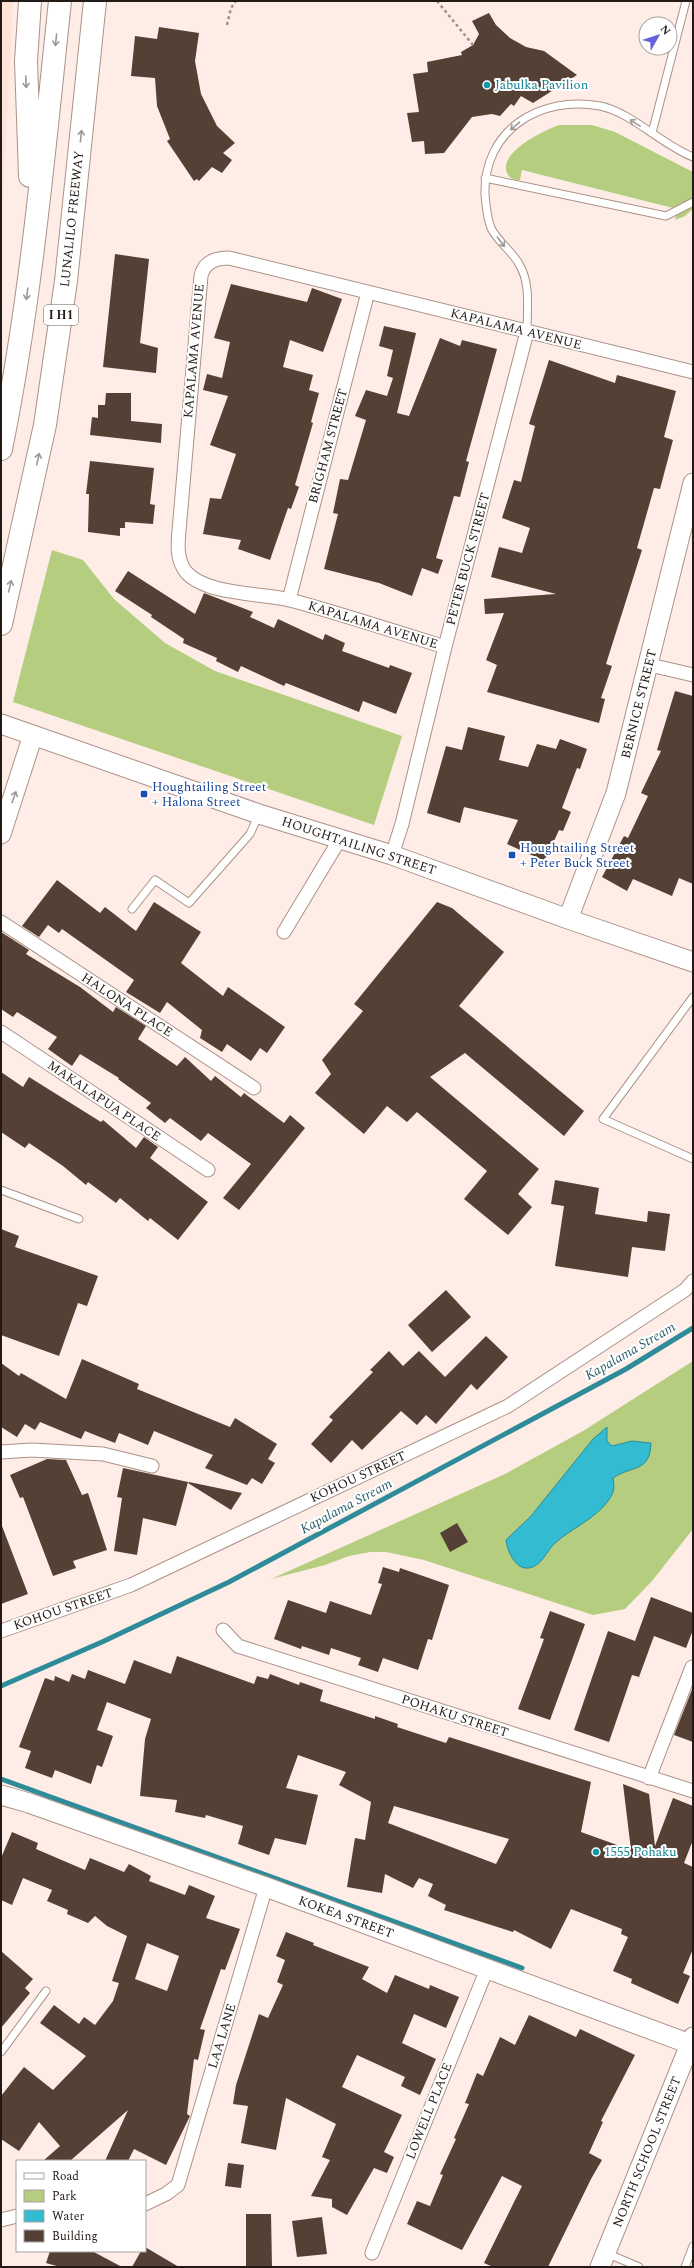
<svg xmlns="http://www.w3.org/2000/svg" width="694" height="2268" font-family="Spectral,serif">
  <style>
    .built { fill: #fee3d6 }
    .green { fill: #b5cd7f }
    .water { fill: #32bbd1; stroke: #2e8b99 }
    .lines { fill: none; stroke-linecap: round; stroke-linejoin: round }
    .stream { stroke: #2e8b99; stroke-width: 5 }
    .building { fill: #554036; fill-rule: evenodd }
    .lane-casing { stroke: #ab9287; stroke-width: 9 }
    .street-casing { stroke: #ab9287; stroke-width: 15 }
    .secondary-casing { stroke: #ab9287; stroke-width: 21 }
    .highway-casing { stroke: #ab9287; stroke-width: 24 }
    .path { stroke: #9f918b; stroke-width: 2.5; stroke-dasharray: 3 3; stroke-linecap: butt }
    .lane { stroke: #fff; stroke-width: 7 }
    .street { stroke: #fff; stroke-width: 13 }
    .secondary { stroke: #fff; stroke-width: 19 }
    .highway { stroke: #fff; stroke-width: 22 }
    .oneway { stroke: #9c9896 }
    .culture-dot { fill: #0f9aa8; stroke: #fff; stroke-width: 1.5 }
    .transit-dot { fill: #1a4fb4; stroke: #fff; stroke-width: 1.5 }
    .labels { text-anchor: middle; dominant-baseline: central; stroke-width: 4; stroke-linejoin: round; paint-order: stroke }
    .shield { fill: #fff; stroke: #655f5b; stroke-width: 1 }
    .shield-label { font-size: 12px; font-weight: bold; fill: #231a15 }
    .culture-label { font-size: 13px; fill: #0d838f; stroke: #fff; text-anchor: start }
    .street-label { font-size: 13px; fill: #231a15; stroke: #fff }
    .transit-label { font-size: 13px; fill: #164399; stroke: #fff; text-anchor: start }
    .water-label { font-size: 14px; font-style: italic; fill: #295e68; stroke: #fff }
  </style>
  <rect width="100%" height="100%" fill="#feede6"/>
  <path class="built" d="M1 1H13L1 233Z"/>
  <path class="green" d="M559 125H592L615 132 693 172V209L685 216 675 220 677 209 522 170 520 180C514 180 510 179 507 173 498 152 545 130 559 125Z
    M52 550 83 560 114 599 165 643 215 671 402 736 374 825 13 702Z
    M693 1361V1529L652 1581 625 1609 593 1615 424 1560 386 1552H370L349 1556 325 1565 271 1579 505 1474 583 1431Z"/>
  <path class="water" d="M607 1427V1441L612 1446 632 1441 651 1443C650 1473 632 1465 613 1478 615 1488 614 1493 608 1501 595 1519 572 1528 555 1543 547 1550 542 1566 529 1568 515 1570 507 1550 506 1540L531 1516 593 1439Z"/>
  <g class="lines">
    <path class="stream" d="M1 1686 102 1642 229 1582 626 1369 693 1328
      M1 1779 522 1968"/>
  </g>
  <path class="building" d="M489 13 496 25 510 38 526 47 544 51 577 75 533 103 521 96 514 106 511 104 500 116 492 114 472 117 444 153 425 154 424 141 412 142 407 113 419 112 413 74 428 72 427 62 462 55 461 52 473 45 479 34 472 21Z
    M159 27 199 33 195 61 201 94 217 126 235 143 223 153 232 160 222 173 212 167 199 181 197 179 194 181 167 141 170 139 157 106 155 78 131 76 135 36 157 39Z
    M115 254 149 259 140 343 158 348 156 373 103 367Z
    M231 284 307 302 312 288 342 299 323 352 290 340 283 367 313 375 309 390 319 393 311 422 313 423 295 485 299 487 291 509 288 508 270 560 238 549 241 540 203 534 210 498 221 499 236 454 210 445 228 396 203 390 207 374 222 378 230 342 214 338Z
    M384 326 416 333 397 413 409 416 440 338 460 346 462 340 497 349 466 461 469 462 460 497 454 496 436 558 443 560 438 574 422 568 412 596 379 583 324 569 338 514 333 513 340 479 348 480 366 420 355 416 366 390 387 396 393 378 387 376 393 350 379 346Z
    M549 360 615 383 617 375 676 391 664 437 673 440 660 489 654 488 637 548 642 550 606 664 612 666 601 698 605 699 599 723 487 692 497 665 486 660 504 613 485 614 484 599 556 594 491 577 499 547 522 553 530 528 502 518 514 480 521 482 535 426 529 424Z
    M106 393H131V421L162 424 161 443 90 435 92 417 98 418V405H105Z
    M90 461 154 468 150 504 155 505 153 524 125 522V528H120V536L88 532 89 494H86Z
    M128 571 195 614 204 593 253 612 250 617 274 628 278 619 323 640 325 634 345 643 342 651 389 668 390 665 412 673 396 714 363 701 359 712 286 683 284 686 241 666 238 672 216 661 217 658 183 643 184 639 151 617 152 615 115 591Z
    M675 691 693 696V884L679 878 672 896 633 879 627 891 602 877 624 836 628 838 648 796 641 793 661 751 657 750Z
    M468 727 505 736 499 760 528 767 537 744 556 749 560 739 587 749 580 769 577 768 562 808 571 812 563 831 559 830 545 861 507 844 518 820 464 807 460 823 427 813 446 746 462 750Z
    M57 880 100 913 105 907 136 931 154 902 201 932 181 963 223 996 228 987 285 1027 267 1053 260 1048 251 1061 227 1044 222 1052 200 1038 202 1030 167 1002 160 1013 126 992 134 980 62 929 59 933 48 925 39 937 22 926Z
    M437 902 452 908 504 952 459 1006 584 1111 564 1136 465 1053 430 1077 539 1169 518 1194 532 1207 508 1235 464 1199 487 1171 417 1112 407 1122 387 1106 364 1134 315 1093 331 1074 322 1060 363 1011 354 1004Z
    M1 932 29 950 26 954 80 987 113 1012 116 1007 146 1026 138 1039 177 1066 185 1057 211 1081 215 1076 241 1097 244 1093 284 1123 290 1115 305 1128 239 1210 223 1198 251 1164 208 1133 201 1141 170 1118 165 1123 146 1108 151 1103 118 1079 119 1078 80 1054 72 1066 48 1049 57 1037 17 1012 13 1017 1 1009Z
    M1 1072 23 1087 29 1077 101 1122 103 1120 136 1148 144 1137 158 1147 150 1158 208 1202 178 1240 150 1218 148 1221 120 1198 116 1203 88 1182 86 1185 63 1166 29 1143 25 1148 1 1132Z
    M555 1180 599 1188 595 1214 647 1222 648 1211 670 1214 665 1251 632 1247 628 1277 555 1266 564 1206 551 1204Z
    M1 1229 19 1236 15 1247 98 1276 87 1306 78 1303 59 1356 1 1335Z
    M446 1290 471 1317 432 1352 408 1325Z
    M486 1336 508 1357 477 1390 471 1384 436 1424 426 1415 417 1425 401 1411 362 1450 352 1440 331 1463 311 1444 333 1420 329 1417 373 1372 370 1370 389 1351 403 1366 419 1351 445 1377Z
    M82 1359 139 1384 137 1389 230 1427 235 1418 277 1444 268 1459 275 1463 262 1484 252 1478 247 1485 205 1468 213 1455 154 1431 148 1445 119 1433 115 1443 85 1431 81 1439 40 1422 35 1430 25 1424 17 1437 1 1427V1363L19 1376 21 1373 66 1399Z
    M47 1459 66 1460 82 1495 88 1493 107 1550 73 1561 76 1568 53 1576 23 1497 20 1498 10 1475Z
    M123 1468 188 1482 176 1526 143 1518 137 1555 114 1551 122 1498 117 1497Z
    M189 1482 242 1493 231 1510 188 1483Z
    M457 1523 468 1542 450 1552 440 1533Z
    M2 1526 28 1594 1 1604V1527Z
    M383 1567 399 1572 400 1568 449 1585 432 1640 428 1639 418 1670 383 1658 378 1672 358 1665 361 1658 331 1648 329 1655 302 1646 301 1649 274 1639 288 1600 326 1613 330 1601 371 1615 382 1584 378 1583Z
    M651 1597 693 1613V1630L686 1648 654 1636 639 1677 632 1675 609 1742 574 1730 608 1631 635 1641Z
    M550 1611 585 1624 550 1720 518 1709 544 1639 540 1638Z
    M177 1656 254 1684 257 1676 268 1679 270 1674 299 1685 300 1682 323 1690 320 1701 375 1719V1716L398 1724 397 1727 446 1743 449 1737 591 1782 581 1832 631 1850 623 1784 649 1794 655 1846 673 1798 693 1806V1840L684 1863 693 1867V1949L683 1973 690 1976 678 2004 631 1983 632 1979 613 1971 628 1937 621 1934 622 1929 571 1909 551 1949 514 1930 513 1932 444 1910 446 1905 428 1896 433 1884 419 1878 413 1888 385 1874 382 1893 347 1887 355 1838 365 1840 371 1802 339 1785 346 1772 298 1755 286 1788 318 1795 306 1845 275 1838 269 1855 238 1844 243 1826 206 1815 205 1818 175 1812 177 1800 140 1796 145 1739 151 1719 107 1702 97 1730 113 1736 102 1767 97 1765 91 1784 55 1770 52 1778 25 1768 31 1751 19 1747 45 1678 54 1681 55 1676 69 1682 72 1674 85 1679 88 1670 125 1684 134 1660 171 1674ZM394 1806 509 1839 496 1864 388 1823Z
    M693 1687V1742L674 1735Z
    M12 1832 38 1843 36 1849 85 1870 90 1858 124 1872 129 1864 151 1876 149 1881 185 1895 189 1885 215 1896 206 1918 240 1929 225 1970 221 1969 200 2029 205 2030 198 2060 194 2059 187 2114 190 2116 166 2165 134 2149 128 2161H105L128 2110 70 2161H43L60 2146 39 2122 19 2151 1 2139V2096L24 2067 53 2090 86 2056 40 2023 54 2005 79 2024 84 2017 95 2025 113 2001 119 1983 112 1981 127 1936 107 1926 95 1916 88 1923 67 1914 68 1910 47 1901 52 1890 23 1878 12 1905 1 1900V1858ZM147 1943 179 1956 167 1991 135 1979Z
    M286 1932 314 1943 313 1945 369 1967 362 1979 387 1993 395 1975 429 1989 430 1985 459 1997 446 2028 414 2014 402 2043 436 2059 420 2095 401 2086 405 2077 357 2055 342 2087 402 2115 384 2152 394 2157 387 2173 374 2168 347 2215 332 2207V2199L311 2196 330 2160 322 2157 336 2124 286 2098 276 2150 241 2143 248 2106 233 2104 236 2085 259 2014 268 2018 283 1985 277 1982 285 1960 276 1956Z
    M1 1951 33 1979 25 1988 30 1993 1 2028Z
    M529 2015 576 2037 580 2029 635 2055 601 2121 603 2122 589 2153 602 2160 591 2179 548 2267H493L484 2263 522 2186 502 2176 462 2250 407 2224 417 2201 430 2206 443 2175 440 2174 456 2139 454 2138 469 2104 465 2103 477 2073 483 2076 500 2037 515 2045Z
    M228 2163 244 2165 241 2188 225 2186Z
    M246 2214H271L272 2267H246Z
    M322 2217 327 2254 297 2257 292 2221Z
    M145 2247 179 2267H132L141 2251H145Z
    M50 2251H92L122 2267H60L46 2263Z"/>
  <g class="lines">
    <g class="lane-casing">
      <path id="lane" d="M652 133 686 1
        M485 178 666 216 693 202
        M527 332C527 310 531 283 519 264 512 251 497 241 491 228 487 218 486 206 485 195 483 130 540 95 600 106 631 112 662 145 693 157
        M132 909 155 880 189 903 250 834 259 814
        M693 997 603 1119 693 1159
        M1 1190 79 1219
        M1 2052 46 1991
        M606 2253 639 2267
        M685 2267 693 2246"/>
    </g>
    <g class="street-casing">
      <path id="street" d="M289 600 368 292
        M445 647C393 631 342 614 290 600 261 593 206 595 186 572 174 557 179 536 180 519L201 276C204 262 216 258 229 258L693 372
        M650 665 693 675
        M392 855 402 824 445 647 527 332
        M1 922 254 1088
        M284 932 340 839
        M1 1032 208 1170
        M1 1452 32 1450 103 1454 152 1466
        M223 1630 238 1646 693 1791
        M1 1631 131 1585 508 1406 685 1290 693 1281
        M649 1778 692 1667
        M145 2204 166 2194 178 2185 266 1887
        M1 2220 17 2216
        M372 2253 487 1969"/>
    </g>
    <g class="secondary-casing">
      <path id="secondary" d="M1 724 259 814 392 855 568 919 693 962
        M1 834 33 735
        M568 919 616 793 693 483
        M1 1795 29 1803 266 1887 690 2044
        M600 2267 693 2037"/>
    </g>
    <g class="highway-casing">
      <path id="highway" d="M30 176 26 61 30 1
        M1 449C31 301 44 151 60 1
        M1 624 45 425 66 281 95 1"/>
    </g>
    <path class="path" d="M437 1 473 45
      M227 25 231 8 236 1"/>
    <use href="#lane" class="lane"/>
    <use href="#street" class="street"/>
    <use href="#secondary" class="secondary"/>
    <use href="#highway" class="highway"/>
  </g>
  <defs><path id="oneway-shaft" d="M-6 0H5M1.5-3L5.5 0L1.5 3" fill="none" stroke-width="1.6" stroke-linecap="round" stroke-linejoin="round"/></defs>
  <g class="oneway">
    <use href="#oneway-shaft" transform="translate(56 40) rotate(96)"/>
    <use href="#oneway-shaft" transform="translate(26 82) rotate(88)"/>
    <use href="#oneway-shaft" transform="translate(635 123) rotate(-148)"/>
    <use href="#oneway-shaft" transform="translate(515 126) rotate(139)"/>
    <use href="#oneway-shaft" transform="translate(81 136) rotate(-84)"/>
    <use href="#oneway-shaft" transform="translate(501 242) rotate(53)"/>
    <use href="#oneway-shaft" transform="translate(27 294) rotate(98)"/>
    <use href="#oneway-shaft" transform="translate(38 459) rotate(-78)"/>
    <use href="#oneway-shaft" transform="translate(10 586) rotate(-77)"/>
    <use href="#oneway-shaft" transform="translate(14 797) rotate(-71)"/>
  </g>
  <g class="culture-dot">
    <circle cx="487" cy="85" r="4"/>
    <circle cx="596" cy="1852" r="4"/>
  </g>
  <g class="transit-dot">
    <rect x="140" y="790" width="8" height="8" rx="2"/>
    <rect x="508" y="851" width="8" height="8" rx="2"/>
  </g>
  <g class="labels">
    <rect class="shield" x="44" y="305" width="34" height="20" rx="3"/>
    <g class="shield-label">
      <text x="61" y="315">I H1</text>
    </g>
    <g class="culture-label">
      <text x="495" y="85">Jabulka Pavilion</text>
      <text x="604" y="1852">1555 Pohaku</text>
    </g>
    <g class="street-label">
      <text transform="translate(72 219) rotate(-84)">LUNALILO FREEWAY</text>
      <text transform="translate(516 329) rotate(14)">KAPALAMA AVENUE</text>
      <text transform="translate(194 351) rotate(-85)">KAPALAMA AVENUE</text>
      <text transform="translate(328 446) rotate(-75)">BRIGHAM STREET</text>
      <text transform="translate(468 559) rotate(-75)">PETER BUCK STREET</text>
      <text transform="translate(373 625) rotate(17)">KAPALAMA AVENUE</text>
      <text transform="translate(639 704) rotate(-76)">BERNICE STREET</text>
      <text transform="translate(359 846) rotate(18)">HOUGHTAILING STREET</text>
      <text transform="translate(127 1005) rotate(33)">HALONA PLACE</text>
      <text transform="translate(104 1101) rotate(34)">MAKALAPUA PLACE</text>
      <text transform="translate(358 1477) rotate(-25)">KOHOU STREET</text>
      <text transform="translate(63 1609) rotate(-19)">KOHOU STREET</text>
      <text transform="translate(455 1716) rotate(18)">POHAKU STREET</text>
      <text transform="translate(346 1917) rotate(20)">KOKEA STREET</text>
      <text transform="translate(222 2036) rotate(-73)">LAA LANE</text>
      <text transform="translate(429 2111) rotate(-68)">LOWELL PLACE</text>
      <text transform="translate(647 2152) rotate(-68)">NORTH SCHOOL STREET</text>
    </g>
    <g class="transit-label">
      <text x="152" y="787">Houghtailing Street<tspan x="152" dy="15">+ Halona Street</tspan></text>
      <text x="520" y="848">Houghtailing Street<tspan x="520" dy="15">+ Peter Buck Street</tspan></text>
    </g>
    <g class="water-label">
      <text transform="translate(630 1351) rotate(-30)">Kapalama Stream</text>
      <text transform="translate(346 1506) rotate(-28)">Kapalama Stream</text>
    </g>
  </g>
  <rect width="694" height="2268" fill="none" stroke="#231a15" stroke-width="4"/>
  <rect x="16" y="2160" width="130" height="92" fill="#ffffff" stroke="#a7a3a1"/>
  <rect x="24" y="2173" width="20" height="6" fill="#ffffff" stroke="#a7a3a1"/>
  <text x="52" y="2180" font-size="12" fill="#231a15">Road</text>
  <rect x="24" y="2190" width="20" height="12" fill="#b5cd7f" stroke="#a7a3a1"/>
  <text x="52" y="2200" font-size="12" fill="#231a15">Park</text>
  <rect x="24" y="2210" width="20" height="12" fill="#32bbd1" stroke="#a7a3a1"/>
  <text x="52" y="2220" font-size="12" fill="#231a15">Water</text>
  <rect x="24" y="2230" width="20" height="12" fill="#554036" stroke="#a7a3a1"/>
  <text x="52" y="2240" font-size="12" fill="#231a15">Building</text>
  <g transform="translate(658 36) rotate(51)"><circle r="19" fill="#ffffff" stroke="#a7a3a1"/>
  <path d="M0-3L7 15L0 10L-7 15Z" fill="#6560d9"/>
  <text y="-6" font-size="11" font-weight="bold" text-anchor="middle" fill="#231a15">N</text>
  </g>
</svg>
